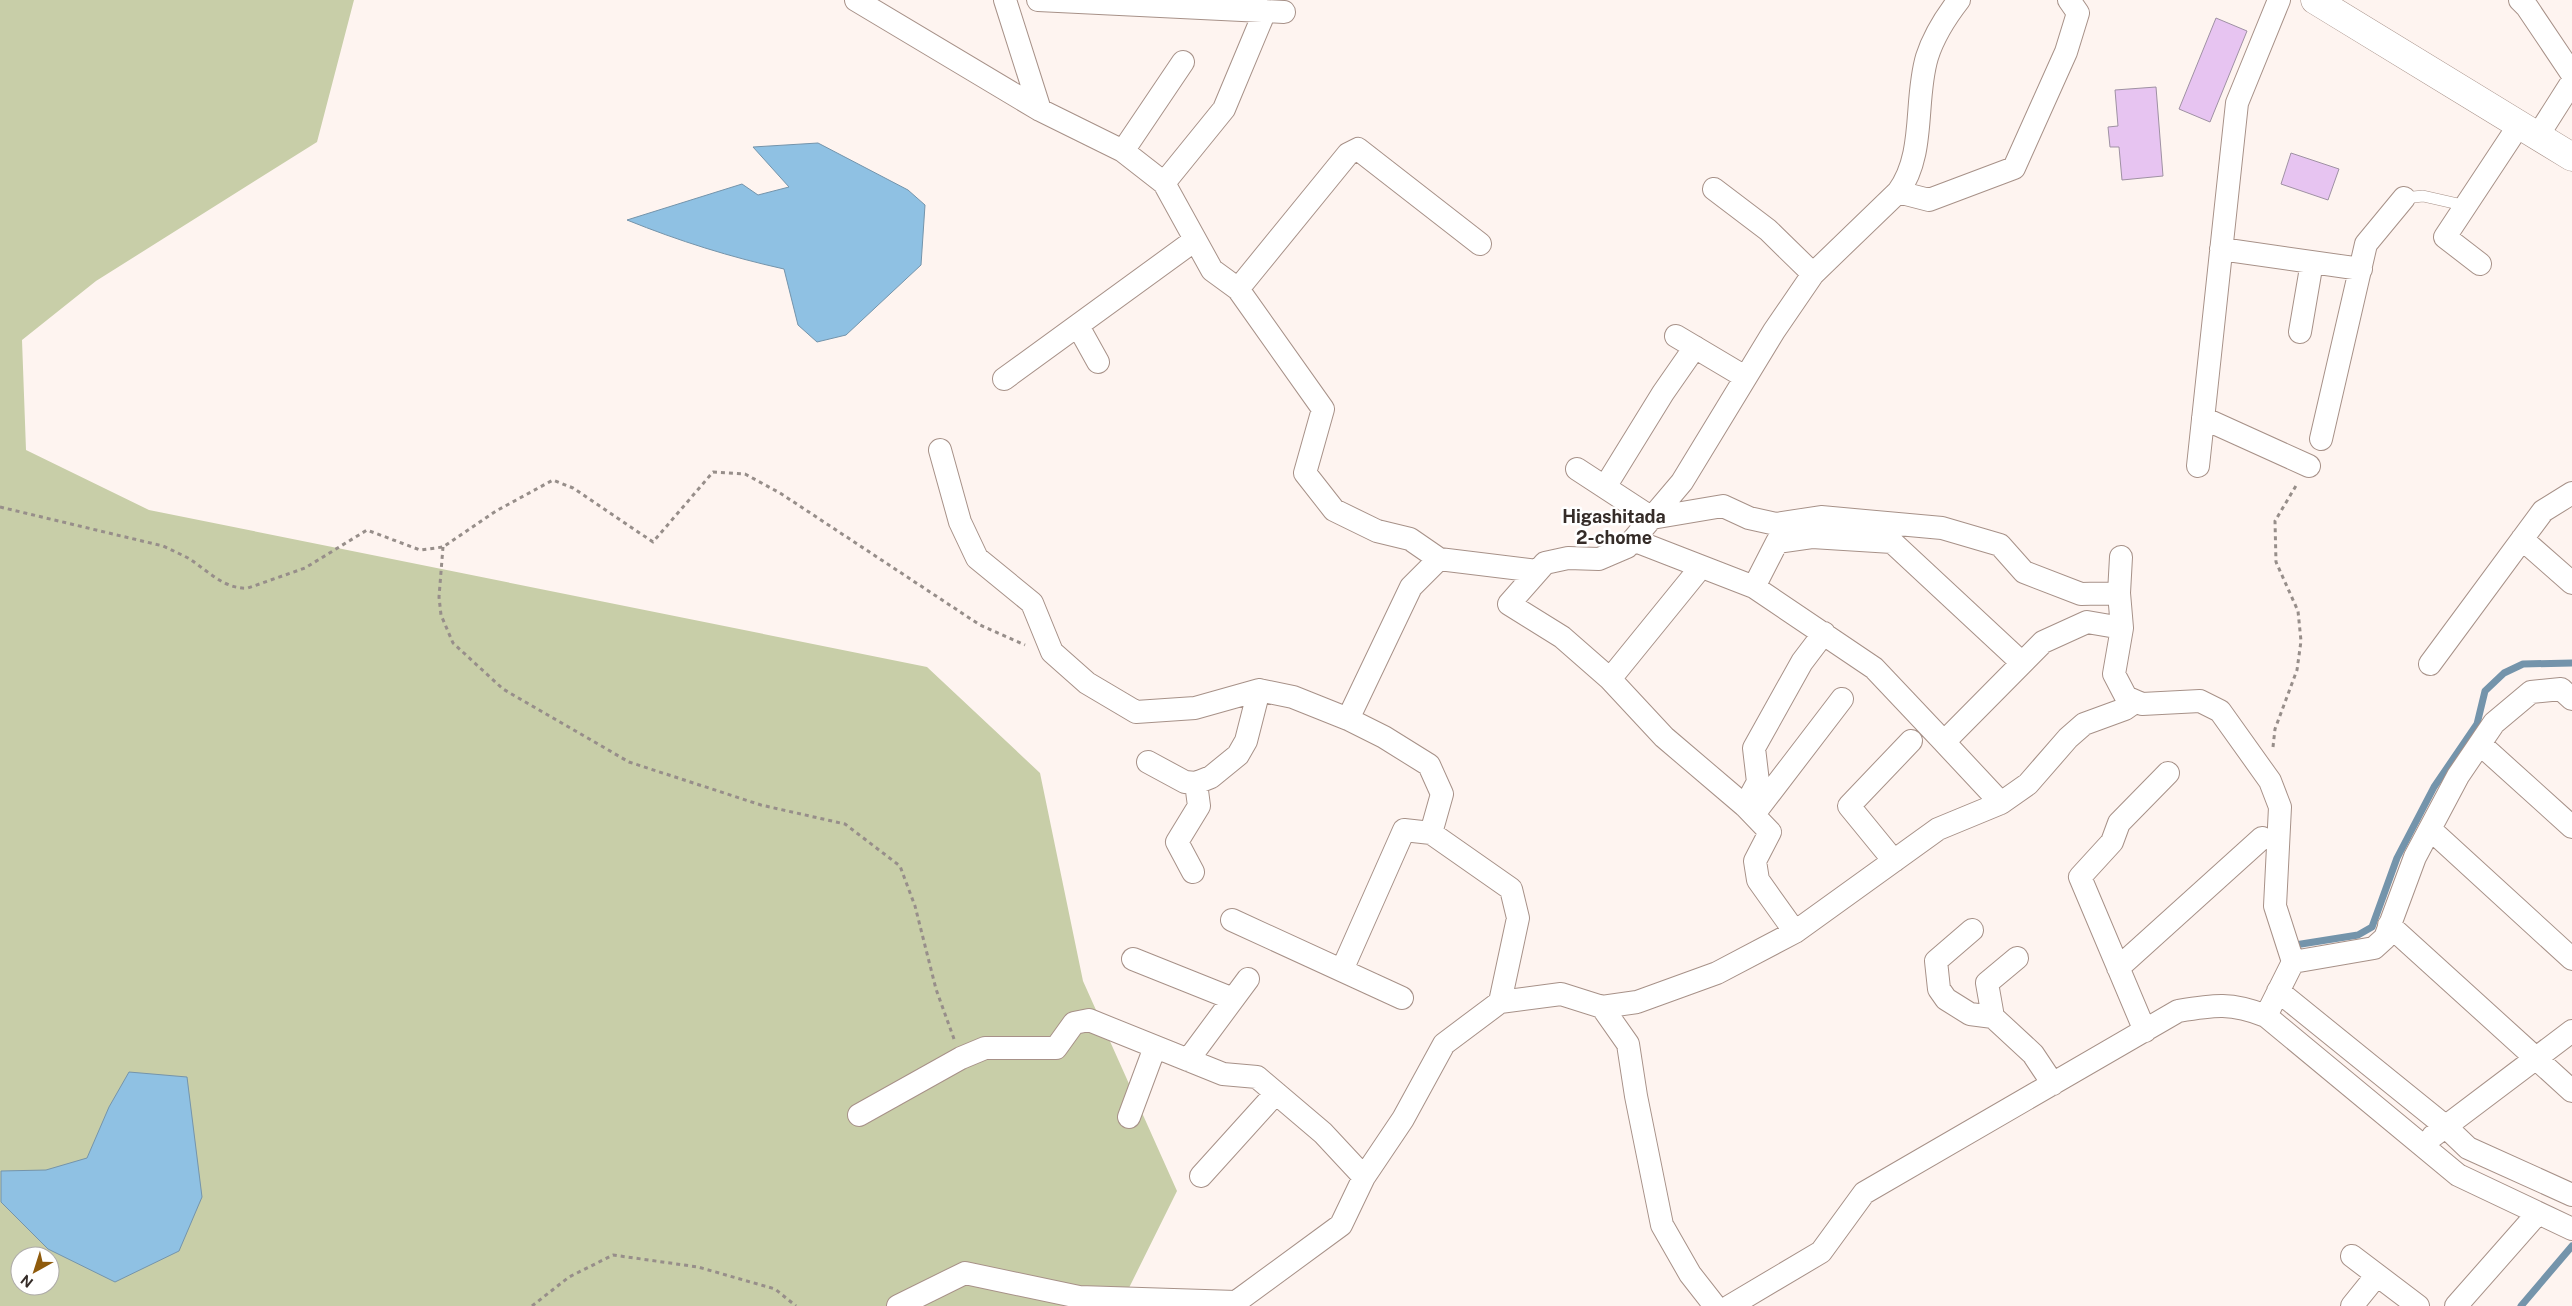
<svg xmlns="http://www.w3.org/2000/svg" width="2572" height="1306" font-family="'Public Sans',sans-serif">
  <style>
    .green { fill: #c8cea8; fill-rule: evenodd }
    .water { fill: #8fc1e3; stroke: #7494ab }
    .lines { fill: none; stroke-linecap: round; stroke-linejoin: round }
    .stream { stroke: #7494ab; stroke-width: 7 }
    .building { fill: #e7c4f1; stroke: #9f91a3 }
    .service-casing { stroke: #a79188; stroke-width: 12 }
    .minor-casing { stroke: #a79188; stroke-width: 24 }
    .tertiary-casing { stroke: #a79188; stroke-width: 29 }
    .path { stroke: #978e8a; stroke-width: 3; stroke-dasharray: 4 4; stroke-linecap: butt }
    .service { stroke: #fff; stroke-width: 11 }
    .minor { stroke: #fff; stroke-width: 22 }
    .tertiary { stroke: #fff; stroke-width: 28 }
    .labels { text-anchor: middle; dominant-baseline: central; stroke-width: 5; stroke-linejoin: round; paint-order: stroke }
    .neighbourhood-label { font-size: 18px; font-weight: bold; fill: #352c28; stroke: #fff }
  </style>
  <rect width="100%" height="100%" fill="#fef4f0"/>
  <path class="green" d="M0 0H354L317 142 96 281 22 340 26 450 149 510 927 667 1040 773 1083 981 1177 1191 1120 1306H0ZM20 1256H50V1286H20Z"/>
  <path class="water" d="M818 143 908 190 925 205 921 265 846 335 817 342 798 325 784 269C730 257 679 241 627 220L742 184 758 195 789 187 753 147Z
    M129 1072 187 1077 202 1197 179 1251 115 1282 48 1249 1 1202V1171L46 1170 87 1158 109 1107Z"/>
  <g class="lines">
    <path class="stream" d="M2295 945 2358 935 2372 927 2397 858 2434 787 2477 724 2485 691 2504 673 2523 664 2572 663
      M2521 1306 2572 1246"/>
  </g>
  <path class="building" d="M2216 18 2247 31 2210 122 2179 109Z
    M2156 87 2163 176 2122 180 2119 147H2110L2108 127 2118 126 2115 90Z
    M2291 153 2339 169 2328 200 2281 184Z"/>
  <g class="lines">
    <g class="service-casing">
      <path id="service" d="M2404 198 2423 196 2467 206"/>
    </g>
    <g class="minor-casing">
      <path id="minor" d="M856 0 1040 110 1123 151 1164 183 1212 270 1238 289 1348 154 1358 149 1480 244
        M1005 0 1040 110
        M1038 0 1284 12
        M2520 0 2527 7 2572 74
        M2537 137 2572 82
        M1123 151 1183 62
        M1164 183 1224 109 1265 11
        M1714 189 1768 230 1813 274
        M1898 192 1929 200 2014 168 2066 52 2078 13 2069 0
        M2221 249 2361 269
        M2480 264 2445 237 2519 125
        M1238 289 1323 409 1305 473 1334 510 1377 531 1410 539 1439 559
        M1078 326 1098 362
        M2300 332 2312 262
        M1676 336 1745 377
        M1004 379 1195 240
        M2203 418 2309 466
        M2321 439 2366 244 2404 198
        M940 450 960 522 977 558 1032 603 1052 652 1087 683 1136 712 1195 708 1259 690 1293 697 1348 719 1384 737 1429 765 1442 794 1431 833 1511 889 1518 918 1500 1002 1561 994 1602 1007
        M2198 466 2237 103 2279 0
        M1577 469 1652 518 1723 506 1749 518 1776 524 1821 517 1942 528 2000 545 2024 572 2081 594 2119 593
        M1605 487 1663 393 1695 347
        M2522 539 2572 583
        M1633 540 1754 587
        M2121 557 2119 593 2122 628
        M2430 664 2543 511 2572 493
        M1610 679 1701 567
        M1348 719 1411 587 1439 559 1537 571
        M1944 742 1874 668 1754 587 1777 542 1812 537 1892 542 2021 662
        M2480 744 2572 827
        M1148 762 1185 782 1196 783 1211 777 1238 755 1246 741 1259 690
        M2001 803 2028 784 2068 738 2084 724 2125 709 2135 702
        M1745 806 1758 782 1754 748 1802 662 1824 633
        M1754 814 1842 699
        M2430 829 2572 959
        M1894 861 1849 806 1911 741
        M1193 872 1177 842 1199 806 1196 783
        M1232 920 1402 998
        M2389 925 2572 1091
        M1972 930 1936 961 1939 989 1946 999 1970 1014 1993 1017 2033 1054 2053 1084
        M1795 932 1758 880 1755 861 1770 832 1745 806 1664 737 1610 679 1562 637 1509 604 1545 563 1568 558 1599 559 1627 547 1682 482 1774 331 1813 274 1898 192C1926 154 1914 100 1927 57 1934 35 1945 18 1959 0
        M1133 959 1233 999
        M2293 962 2374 948 2385 938 2415 857 2458 776 2494 723 2531 692 2561 689 2572 699
        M2118 968 2262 838
        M1342 970 1404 830 1431 833
        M2278 991 2445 1126 2468 1148 2572 1195
        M1993 1017 1987 983 2017 958
        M2145 1031 2080 877 2112 842 2119 823 2168 773
        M1188 1060 1248 979
        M859 1115 961 1058 985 1048H1056L1074 1023 1089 1020 1223 1074 1257 1077 1323 1133 1364 1177
        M1129 1117 1155 1047
        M2433 1136 2572 1031
        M1201 1176 1276 1093
        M2352 1256 2418 1306
        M898 1306 965 1273 1079 1297 1236 1302 1341 1225 1364 1177 1403 1119 1444 1044 1500 1002
        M1715 1306 1690 1274 1662 1225 1636 1096 1628 1044 1602 1007 1637 1002 1717 973 1795 932 1938 829 2001 803 1944 742 2043 642 2087 622 2122 628 2114 674 2126 697 2142 704 2200 701 2220 711 2270 781 2280 807 2275 906 2293 962 2266 1016
        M1730 1306 1821 1252 1864 1193 2178 1011C2214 1005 2231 1002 2266 1016L2458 1175 2572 1229
        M2352 1306 2377 1275
        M2456 1306 2538 1213"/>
    </g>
    <g class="tertiary-casing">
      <path id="tertiary" d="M2315 0 2572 157"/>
    </g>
    <path class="path" d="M0 507 163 546C172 550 180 554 188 558 207 570 225 590 248 588L305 568 367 530 420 550 443 547 496 511 553 480 573 488 653 542 713 472 745 474 780 493 980 625 1025 645
      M443 547 439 597 441 615 453 643 503 689 629 762 761 805 845 824 900 866 915 906 936 989 954 1039
      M2273 747 2275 729 2297 670 2301 641 2298 611 2276 562 2275 521 2297 484
      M532 1306 569 1277 613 1255 698 1267 775 1289 796 1306"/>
    <use href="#service" class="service"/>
    <use href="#minor" class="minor"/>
    <use href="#tertiary" class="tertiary"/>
  </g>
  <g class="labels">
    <g class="neighbourhood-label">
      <text x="1614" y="516">Higashitada<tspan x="1614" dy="21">2-chome</tspan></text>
    </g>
  </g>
  <g transform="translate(35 1271) rotate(219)"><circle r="24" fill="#ffffff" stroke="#aeaba9"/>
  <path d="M0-4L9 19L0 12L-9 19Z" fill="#8f5b0c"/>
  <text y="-8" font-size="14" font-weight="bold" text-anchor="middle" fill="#352c28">N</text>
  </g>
</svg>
